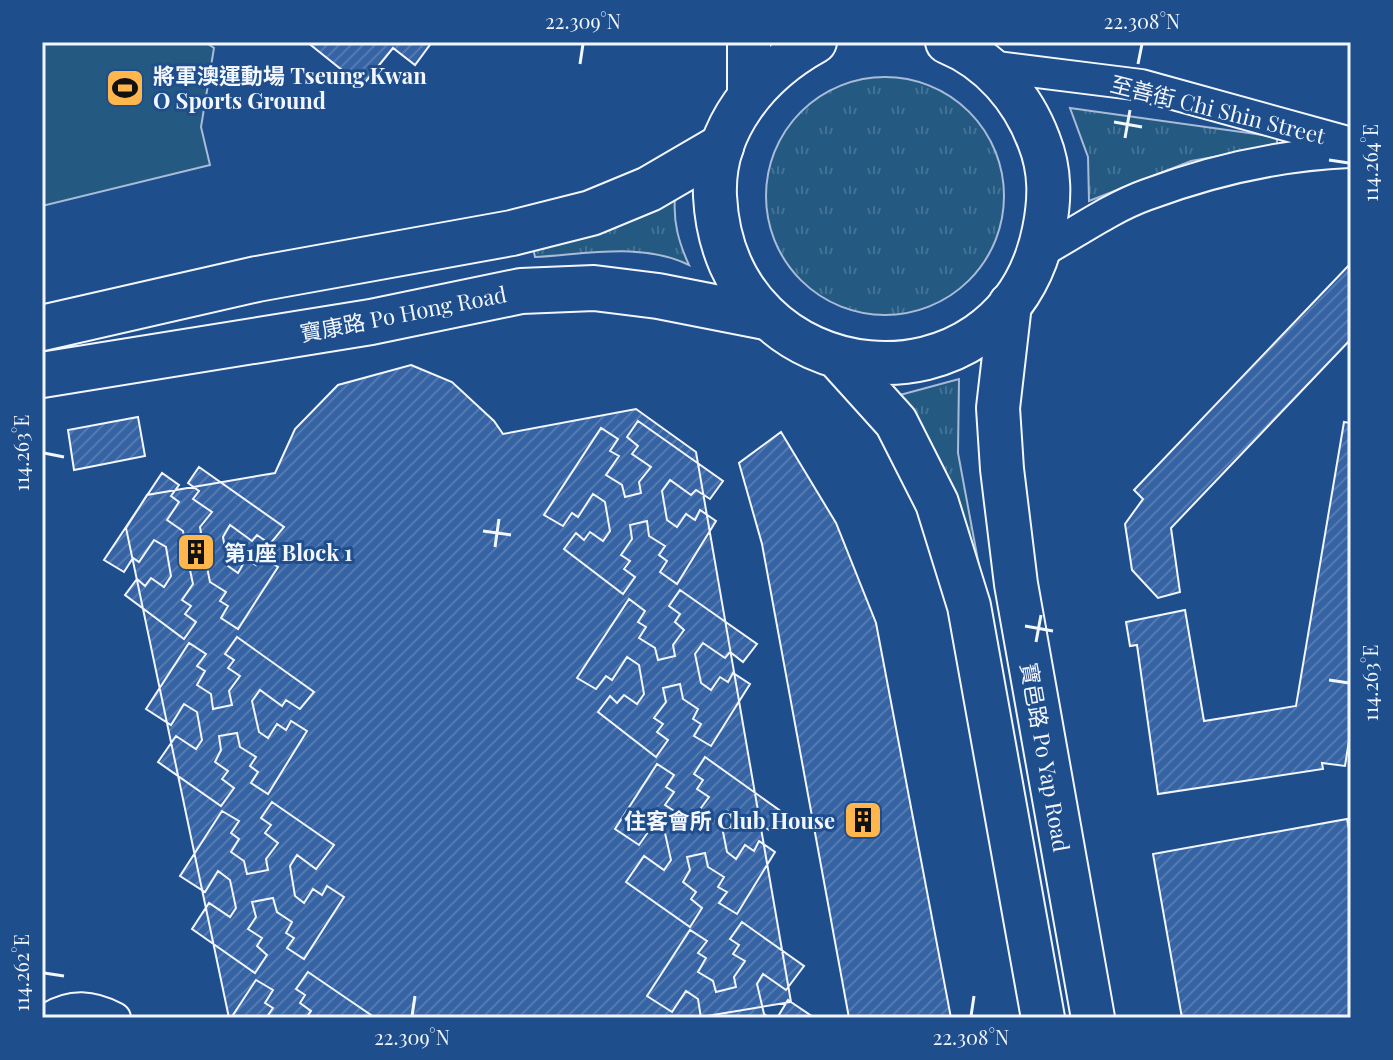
<svg xmlns="http://www.w3.org/2000/svg" width="1393" height="1060" font-family="'Playfair Display','Noto Sans TC',serif">
  <style>
    .grass { fill: url(#grass-tufts); stroke: #a8bbd7; stroke-width: 2 }
    .pitch { fill: #245a82; stroke: #a8bbd7; stroke-width: 2 }
    .building { fill: url(#building-hatch); stroke: #f2f6ff; stroke-width: 2 }
    .lines { fill: none; stroke-linecap: round; stroke-linejoin: round }
    .minor-casing { stroke: #f2f6ff; stroke-width: 34 }
    .secondary-casing { stroke: #f2f6ff; stroke-width: 46 }
    .primary-casing { stroke: #f2f6ff; stroke-width: 48 }
    .minor { stroke: #1f4e8c; stroke-width: 30 }
    .secondary { stroke: #1f4e8c; stroke-width: 42 }
    .primary { stroke: #1f4e8c; stroke-width: 44 }
    .ticks { fill: none; stroke: #f2f6ff; stroke-width: 3 }
    .labels { text-anchor: middle; dominant-baseline: central; stroke-width: 6; stroke-linejoin: round; paint-order: stroke }
    .poi-label { font-size: 22px; font-weight: bold; fill: #f2f6ff; stroke: #1f4e8c; text-anchor: start }
    .street-label { font-size: 22px; fill: #f2f6ff; stroke: #1f4e8c }
    .neatline { fill: none; stroke: #f2f6ff; stroke-width: 3 }
    .ticks-label { font-size: 20px; text-anchor: middle; fill: #f2f6ff }
  </style>
  <defs>
    <pattern id="grass-tufts" width="24" height="20" patternUnits="userSpaceOnUse" patternTransform="scale(2)"><rect width="24" height="20" fill="#245a82"/><path d="M3 7l-1-3M5 7V3M7 7l1-3M15 17l-1-3M17 17v-4M19 17l1-3" fill="none" stroke="#447295"/></pattern>
    <pattern id="building-hatch" width="6" height="6" patternUnits="userSpaceOnUse" patternTransform="scale(2)"><rect width="6" height="6" fill="#3563a3"/><path d="M-1 1l2-2M0 6l6-6M5 7l2-2" fill="none" stroke="#537ab1"/></pattern>
  </defs>
  <rect width="100%" height="100%" fill="#1f4e8c"/>
  <path class="grass" d="M766 196a119 119 0 1 1 238 0a119 119 0 1 1-238 0Z
    M1070 108 1277 137V146L1191 161 1089 201 1088 157Z
    M675 198C673 223 679 243 689 265 642 242 587 254 535 257L533 248Z
    M959 379 958 453 995 652 900 395Z"/>
  <path class="pitch" d="M42 42H205L214 48 201 127 210 165 42 206Z"/>
  <path class="building" d="M307 42H432L415 65 393 48 362 86Z
    M1351 263V339L1171 528 1180 592 1158 598 1132 570 1125 524 1143 499 1134 490Z
    M411 365 452 382 494 421 503 434 636 409 696 452 791 1002 695 1018H229L126 528 147 495 275 473 295 429 338 385Z
    M138 417 145 456 74 470 68 430Z
    M638 421 723 481 710 499 696 490 691 495 670 480 662 491 667 520 677 527 686 514 695 520 700 510 716 521 677 584 660 572 667 561 659 555 665 546 649 536 647 521 630 525 632 539 621 555 630 561 624 569 635 577 623 594 564 549 576 533 584 540 590 532 603 541 610 531 605 502 593 494 578 517 572 513 563 526 544 515 601 428 618 439 610 451 619 456 606 475 622 485 625 497 641 493 639 482 651 467 632 454 638 446 627 437Z
    M1344 422 1351 423V728L1345 766 1322 763 1323 769 1158 794 1137 645 1130 646 1126 622 1185 610 1204 721 1296 706Z
    M781 432 836 523 876 623 951 1018H849L762 544 739 463Z
    M199 467 284 527 270 544 257 535 252 541 230 525 223 537 228 566 238 573 246 559 256 565 261 556 278 567 238 629 221 618 228 606 220 601 226 592 210 582 207 567 190 570 193 584 182 600 191 606 185 614 196 622 184 639 125 595 137 579 145 586 151 578 164 587 171 576 166 547 154 540 139 562 133 558 124 572 104 560 162 473 179 485 171 496 179 502 167 520 183 531 185 542 202 539 200 527 212 512 193 499 199 491 188 483Z
    M680 590 757 644 743 662 730 652 725 658 703 643 695 654 701 683 711 690 720 677 728 682 733 673 750 684 711 746 694 736 701 724 693 719 698 709 683 699 680 684 663 688 666 702 654 718 663 724 657 732 668 740 656 757 598 712 610 696 617 703 624 695 637 704 644 694 639 665 627 657 612 680 606 676 596 689 577 678 629 599 645 611 638 622 646 627 639 638 655 648 658 660 675 656 673 645 684 630 675 622 680 614 669 606Z
    M237 637 314 692 300 709 286 700 282 706 260 690 252 701 259 732 268 738 277 724 286 730 291 721 307 731 268 794 251 783 258 772 250 766 256 757 240 747 237 733 219 736 221 750 215 762 228 771 222 779 234 788 221 806 158 762 176 736 196 749 202 740 197 712 184 704 171 725 146 709 189 643 206 654 197 666 205 671 197 685 211 694 213 709 232 705 229 691 240 676 228 668 234 660 225 654Z
    M705 757 782 812 769 830 755 821 750 826 728 811 721 822 727 852 736 859 745 845 754 851 759 841 775 852 737 914 719 903 727 892 718 887 724 877 708 867 705 853 687 857 690 870 683 882 696 892 691 899 702 908 690 927 626 882 644 856 664 870 671 860 665 833 653 825 639 845 615 829 657 764 674 775 666 787 674 792 665 805 679 814 682 829 701 825 698 812 709 797 697 789 703 780 694 774Z
    M272 802 334 845 316 869 297 855 290 866 295 896 304 903 313 889 322 895 327 886 344 897 304 959 287 948 294 938 286 933 292 922 277 912 273 898 252 902 256 917 248 929 262 938 257 946 267 955 255 973 192 929 209 903 230 917 236 908 230 880 218 871 205 892 180 876 222 811 239 821 231 833 239 839 231 852 244 861 247 874 268 870 266 859 278 843 265 833 271 825 261 818Z
    M1347 819 1351 839V1018H1182L1153 854Z
    M742 922 804 966 786 990 763 974 757 984 764 1014 770 1018H701L698 999 686 991 672 1012 647 996 690 930 707 941 698 953 706 958 698 972 713 981 716 992 736 987 734 977 745 961 733 954 739 945 730 939Z
    M308 972 371 1015 369 1018H306L311 1011 300 1003 305 995 296 989Z
    M256 980 273 990 265 1003 273 1008 266 1018H231Z
    M788 1000 813 1017 812 1018H777Z"/>
  <g class="lines">
    <g class="minor-casing">
      <path id="minor" d="M989 66 1141 85 1351 143
        M1039 253C1074 234 1110 208 1146 195 1210 171 1281 155 1349 152
        M49 1018C72 1004 92 1006 115 1018"/>
    </g>
    <g class="secondary-casing">
      <path id="secondary" d="M815 42C759 73 712 128 715 196 725 400 1005 424 1044 230 1050 200 1051 171 1039 141 1023 98 991 60 947 42
        M749 95V42
        M1010 304 998 408 1002 469 1016 584 1093 1018
        M840 360 896 422 937 503 969 606 1043 1018"/>
    </g>
    <g class="primary-casing">
      <path id="primary" d="M42 328 257 279 512 233 591 213 649 189 721 147
        M42 375 371 322 521 291 594 288 658 296 765 317"/>
    </g>
    <use href="#minor" class="minor"/>
    <use href="#secondary" class="secondary"/>
    <use href="#primary" class="primary"/>
  </g>
  <path class="ticks" d="M580 64 583 44M1138 64 1142 44M1114 122 1142 127M1125 138 1130 110M1329 160 1349 163M44 453 64 457M483 531 511 535M495 547 499 519M1025 626 1053 631M1036 642 1041 615M1329 680 1349 683M44 973 64 976M412 1016 415 996M971 1016 974 996"/>
  <defs>
    <g id="stadium-square" transform="scale(2)"><rect x="-9" y="-9" width="18" height="18" rx="4" fill="#ffb74d" stroke="#1f4e8c"/><path d="M0-5a6.5 5 0 1 0 0 10a6.5 5 0 1 0 0-10ZM-3.5-1.8h7v3.6h-7Z" fill="#111"/></g>
    <g id="building-square" transform="scale(2)"><rect x="-9" y="-9" width="18" height="18" rx="4" fill="#ffb74d" stroke="#1f4e8c"/><path d="M-4-6H4V6H1V3H-1V6H-4ZM-2.5-4.3h1.7v1.8h-1.7ZM.8-4.3h1.7v1.8H.8ZM-2.5-1h1.7V.8h-1.7ZM.8-1h1.7V.8H.8Z" fill="#111"/></g>
  </defs>
  <g fill-rule="evenodd">
    <use href="#stadium-square" x="125" y="88"/>
    <use href="#building-square" x="196" y="552"/>
    <use href="#building-square" x="863" y="820"/>
  </g>
  <g class="labels">
    <g class="poi-label">
      <text x="153" y="75">將軍澳運動場 Tseung Kwan<tspan x="153" dy="25">O Sports Ground</tspan></text>
      <text x="224" y="552">第1座 Block 1</text>
      <text x="835" y="820" text-anchor="end">住客會所 Club House</text>
    </g>
    <g class="street-label">
      <text transform="translate(1218 109) rotate(14)">至善街 Chi Shin Street</text>
      <text transform="translate(403 313) rotate(-11)">寶康路 Po Hong Road</text>
      <text transform="translate(1046 757) rotate(80)">寶邑路 Po Yap Road</text>
    </g>
  </g>
  <rect width="1393" height="1060" fill="none" stroke="#1f4e8c" stroke-width="88"/>
  <rect x="44" y="44" width="1305" height="972" class="neatline"/>
  <g class="ticks-label">
    <text x="583" y="29">22.309°N</text>
    <text x="1142" y="29">22.308°N</text>
    <text transform="translate(1371 163) rotate(-90)" y="7">114.264°E</text>
    <text transform="translate(22 453) rotate(-90)" y="7">114.263°E</text>
    <text transform="translate(1371 683) rotate(-90)" y="7">114.263°E</text>
    <text transform="translate(22 973) rotate(-90)" y="7">114.262°E</text>
    <text x="412" y="1045">22.309°N</text>
    <text x="971" y="1045">22.308°N</text>
  </g>
</svg>
